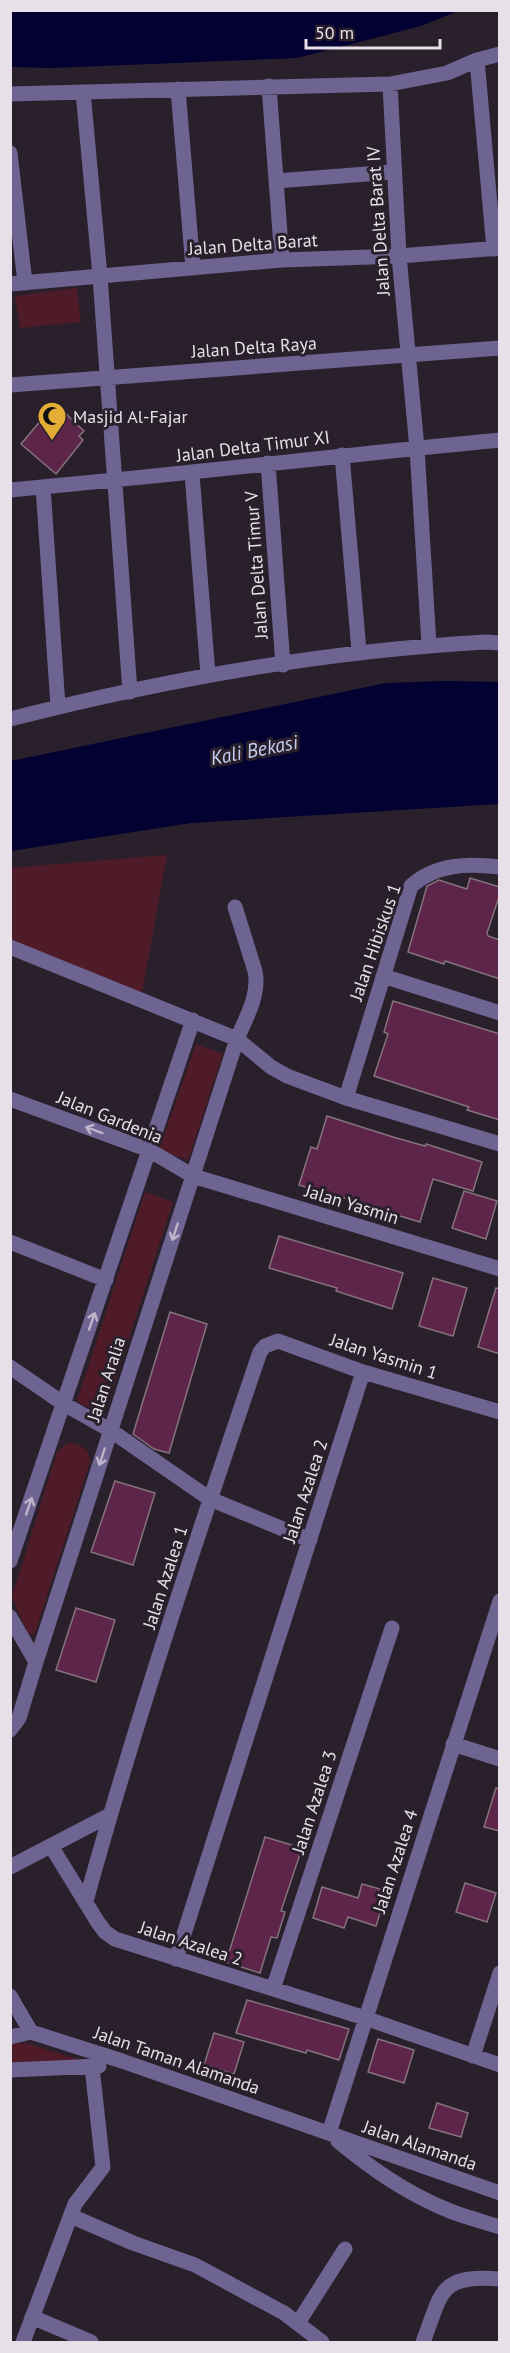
<svg xmlns="http://www.w3.org/2000/svg" width="510" height="2353" font-family="'PT Sans',sans-serif">
  <style>
    .green { fill: #501b28 }
    .water { fill: #030032 }
    .building { fill: #5e254a; stroke: #84727c; stroke-width: 1.5 }
    .lines { fill: none; stroke-linecap: round; stroke-linejoin: round }
    .minor { stroke: #6e6491; stroke-width: 15 }
    .oneway { stroke: #bdb5ca }
    .labels { text-anchor: middle; dominant-baseline: central; stroke-width: 6; stroke-linejoin: round; paint-order: stroke }
    .street-label { font-size: 18px; fill: #e7e0e9; stroke: #2a202c }
    .poi-label { font-size: 18px; fill: #e7e0e9; stroke: #2a202c; text-anchor: start }
    .water-label { font-size: 20px; font-style: italic; fill: #c3cff2; stroke: #2a202c }
  </style>
  <rect width="100%" height="100%" fill="#2a202c"/>
  <path class="green" d="M77 288 81 322 20 328 15 296Z
    M167 855 142 993 11 943 10 868Z
    M196 1044 223 1054 188 1160 159 1150Z
    M145 1192 173 1202 107 1406 97 1410 84 1406 77 1401Z
    M68 1443 77 1444 87 1450 90 1462 35 1633 28 1635 12 1597 57 1452Z
    M26 2043 84 2061 11 2065V2044Z"/>
  <path class="water" d="M11 10H458V11L421 26 297 58 52 68 11 67Z
    M447 681 499 682V804L191 823 11 851V761L386 683Z"/>
  <path class="building" d="M61 409 84 431 79 436 83 440 56 474 21 444 47 413 51 417Z
    M470 878 500 887V894L487 933 488 936 500 940V979L445 961 444 964 408 952 427 886 439 880 467 889Z
    M393 1001 500 1034V1120L467 1110 469 1107 374 1076 388 1034 384 1032Z
    M327 1116 393 1137 425 1146 426 1144 482 1162 473 1191 433 1179 420 1222 393 1214V1212L299 1185 311 1147 317 1149Z
    M464 1191 497 1201 486 1239 452 1228Z
    M279 1236 403 1273 392 1309 336 1291 337 1288 269 1268Z
    M433 1278 467 1288 453 1336 419 1326Z
    M496 1288 500 1289V1354L478 1347Z
    M170 1312 207 1324 169 1453 154 1449 133 1434Z
    M115 1481 155 1493 133 1565 91 1552Z
    M76 1608 115 1620 96 1682 56 1670Z
    M496 1788 500 1789V1831L484 1827Z
    M265 1837 302 1848 281 1911 285 1912 277 1938 271 1937 260 1973 226 1962Z
    M465 1883 496 1893 487 1922 456 1912Z
    M362 1884 387 1891 376 1926 348 1917 344 1928 313 1918 322 1887 358 1898Z
    M247 2000 349 2029 339 2060 307 2050 306 2053 236 2033Z
    M214 2033 244 2042 234 2074 204 2065Z
    M378 2039 414 2050 404 2083 368 2072Z
    M437 2103 468 2113 461 2137 429 2128Z"/>
  <g class="lines">
    <path class="minor" d="M477 60 494 249
      M390 84 399 256 417 448 429 645
      M269 86 282 260
      M178 89 193 268
      M83 92 100 276 130 692
      M10 94 390 84 447 73 477 60 500 54
      M10 153 25 283
      M276 181 393 172
      M10 284 282 260 399 256 500 248
      M10 385 500 348
      M342 455 359 651
      M268 463 283 665
      M192 474 208 675
      M43 487 58 706
      M10 490C174 475 336 456 500 440
      M10 719C166 679 325 651 486 642L500 643
      M10 947 237 1039 271 1067 287 1076 346 1098 500 1144
      M383 976 500 1013
      M346 1098 411 886C436 864 467 863 500 867
      M10 1099 149 1150 193 1176 500 1269
      M10 1242 106 1280
      M10 1367 64 1404 110 1430 210 1499 310 1540
      M10 1561 193 1020
      M10 1617 36 1662
      M10 1730 19 1718 36 1662 237 1039C246 1018 260 994 255 971L235 907
      M453 1744 500 1759
      M51 1846 97 1921 105 1932 115 1939 365 2018 500 2065
      M10 1867 110 1815
      M86 1901C137 1716 198 1534 260 1352L265 1346 278 1341 363 1372 500 1412
      M176 1959 363 1372
      M273 1989 392 1628
      M10 1996 31 2032
      M10 2037 31 2032 122 2061 500 2193
      M473 2056 500 1973
      M10 2070 99 2066
      M329 2133 500 1601
      M338 2141C369 2167 405 2192 443 2208 461 2216 481 2221 500 2227
      M71 2216 133 2243 195 2265 284 2313 322 2342
      M32 2317 91 2342
      M298 2323 345 2249
      M23 2342 75 2204 103 2167 92 2067
      M423 2342C442 2294 437 2274 500 2279"/>
  </g>
  <defs><path id="oneway-shaft" d="M-6 0H5M1.5-3L5.5 0L1.5 3" fill="none" stroke-width="1.6" stroke-linecap="round" stroke-linejoin="round" transform="scale(1.5)"/></defs>
  <g class="oneway">
    <use href="#oneway-shaft" transform="translate(94 1130) rotate(-160)"/>
    <use href="#oneway-shaft" transform="translate(175 1232) rotate(108)"/>
    <use href="#oneway-shaft" transform="translate(92 1321) rotate(-71)"/>
    <use href="#oneway-shaft" transform="translate(102 1457) rotate(108)"/>
    <use href="#oneway-shaft" transform="translate(29 1506) rotate(-71)"/>
  </g>
  <defs>
    <g id="mosque-pin" transform="scale(1.5)"><path d="M0 17L-7.5 6A9.5 9.5 0 1 1 7.5 6Z" fill="#e5ad36" stroke="#2a202c"/><path d="M3.5-4.9A6 6 0 1 0 3.5 4.9A5 5 0 1 1 3.5-4.9Z" fill="#111"/></g>
  </defs>
  <g fill-rule="evenodd">
    <use href="#mosque-pin" x="52" y="416"/>
  </g>
  <g class="labels">
    <g class="street-label">
      <text transform="translate(378 221) rotate(-94)">Jalan Delta Barat IV</text>
      <text transform="translate(253 244) rotate(-4)">Jalan Delta Barat</text>
      <text transform="translate(254 347) rotate(-4)">Jalan Delta Raya</text>
      <text transform="translate(253 446) rotate(-7)">Jalan Delta Timur XI</text>
      <text transform="translate(256 565) rotate(-94)">Jalan Delta Timur V</text>
      <text transform="translate(375 942) rotate(-71)">Jalan Hibiskus 1</text>
      <text transform="translate(110 1117) rotate(22)">Jalan Gardenia</text>
      <text transform="translate(352 1204) rotate(17)">Jalan Yasmin</text>
      <text transform="translate(384 1356) rotate(18)">Jalan Yasmin 1</text>
      <text transform="translate(106 1379) rotate(-72)">Jalan Aralia</text>
      <text transform="translate(305 1491) rotate(-72)">Jalan Azalea 2</text>
      <text transform="translate(165 1577) rotate(-72)">Jalan Azalea 1</text>
      <text transform="translate(314 1802) rotate(-72)">Jalan Azalea 3</text>
      <text transform="translate(395 1861) rotate(-72)">Jalan Azalea 4</text>
      <text transform="translate(191 1943) rotate(18)">Jalan Azalea 2</text>
      <text transform="translate(177 2060) rotate(19)">Jalan Taman Alamanda</text>
      <text transform="translate(420 2145) rotate(19)">Jalan Alamanda</text>
    </g>
    <g class="poi-label">
      <text x="73" y="416">Masjid Al-Fajar</text>
    </g>
    <g class="water-label">
      <text transform="translate(254 750) rotate(-11)">Kali Bekasi</text>
    </g>
  </g>
  <rect width="510" height="2353" fill="none" stroke="#e7e0e9" stroke-width="24"/>
  <path d="M306 39v9h134v-9" fill="none" stroke="#e7e0e9" stroke-width="3"/>
  <text x="315" y="39" font-size="18" fill="#e7e0e9" stroke="#2a202c" stroke-width="4.5" paint-order="stroke">50 m</text>
</svg>
